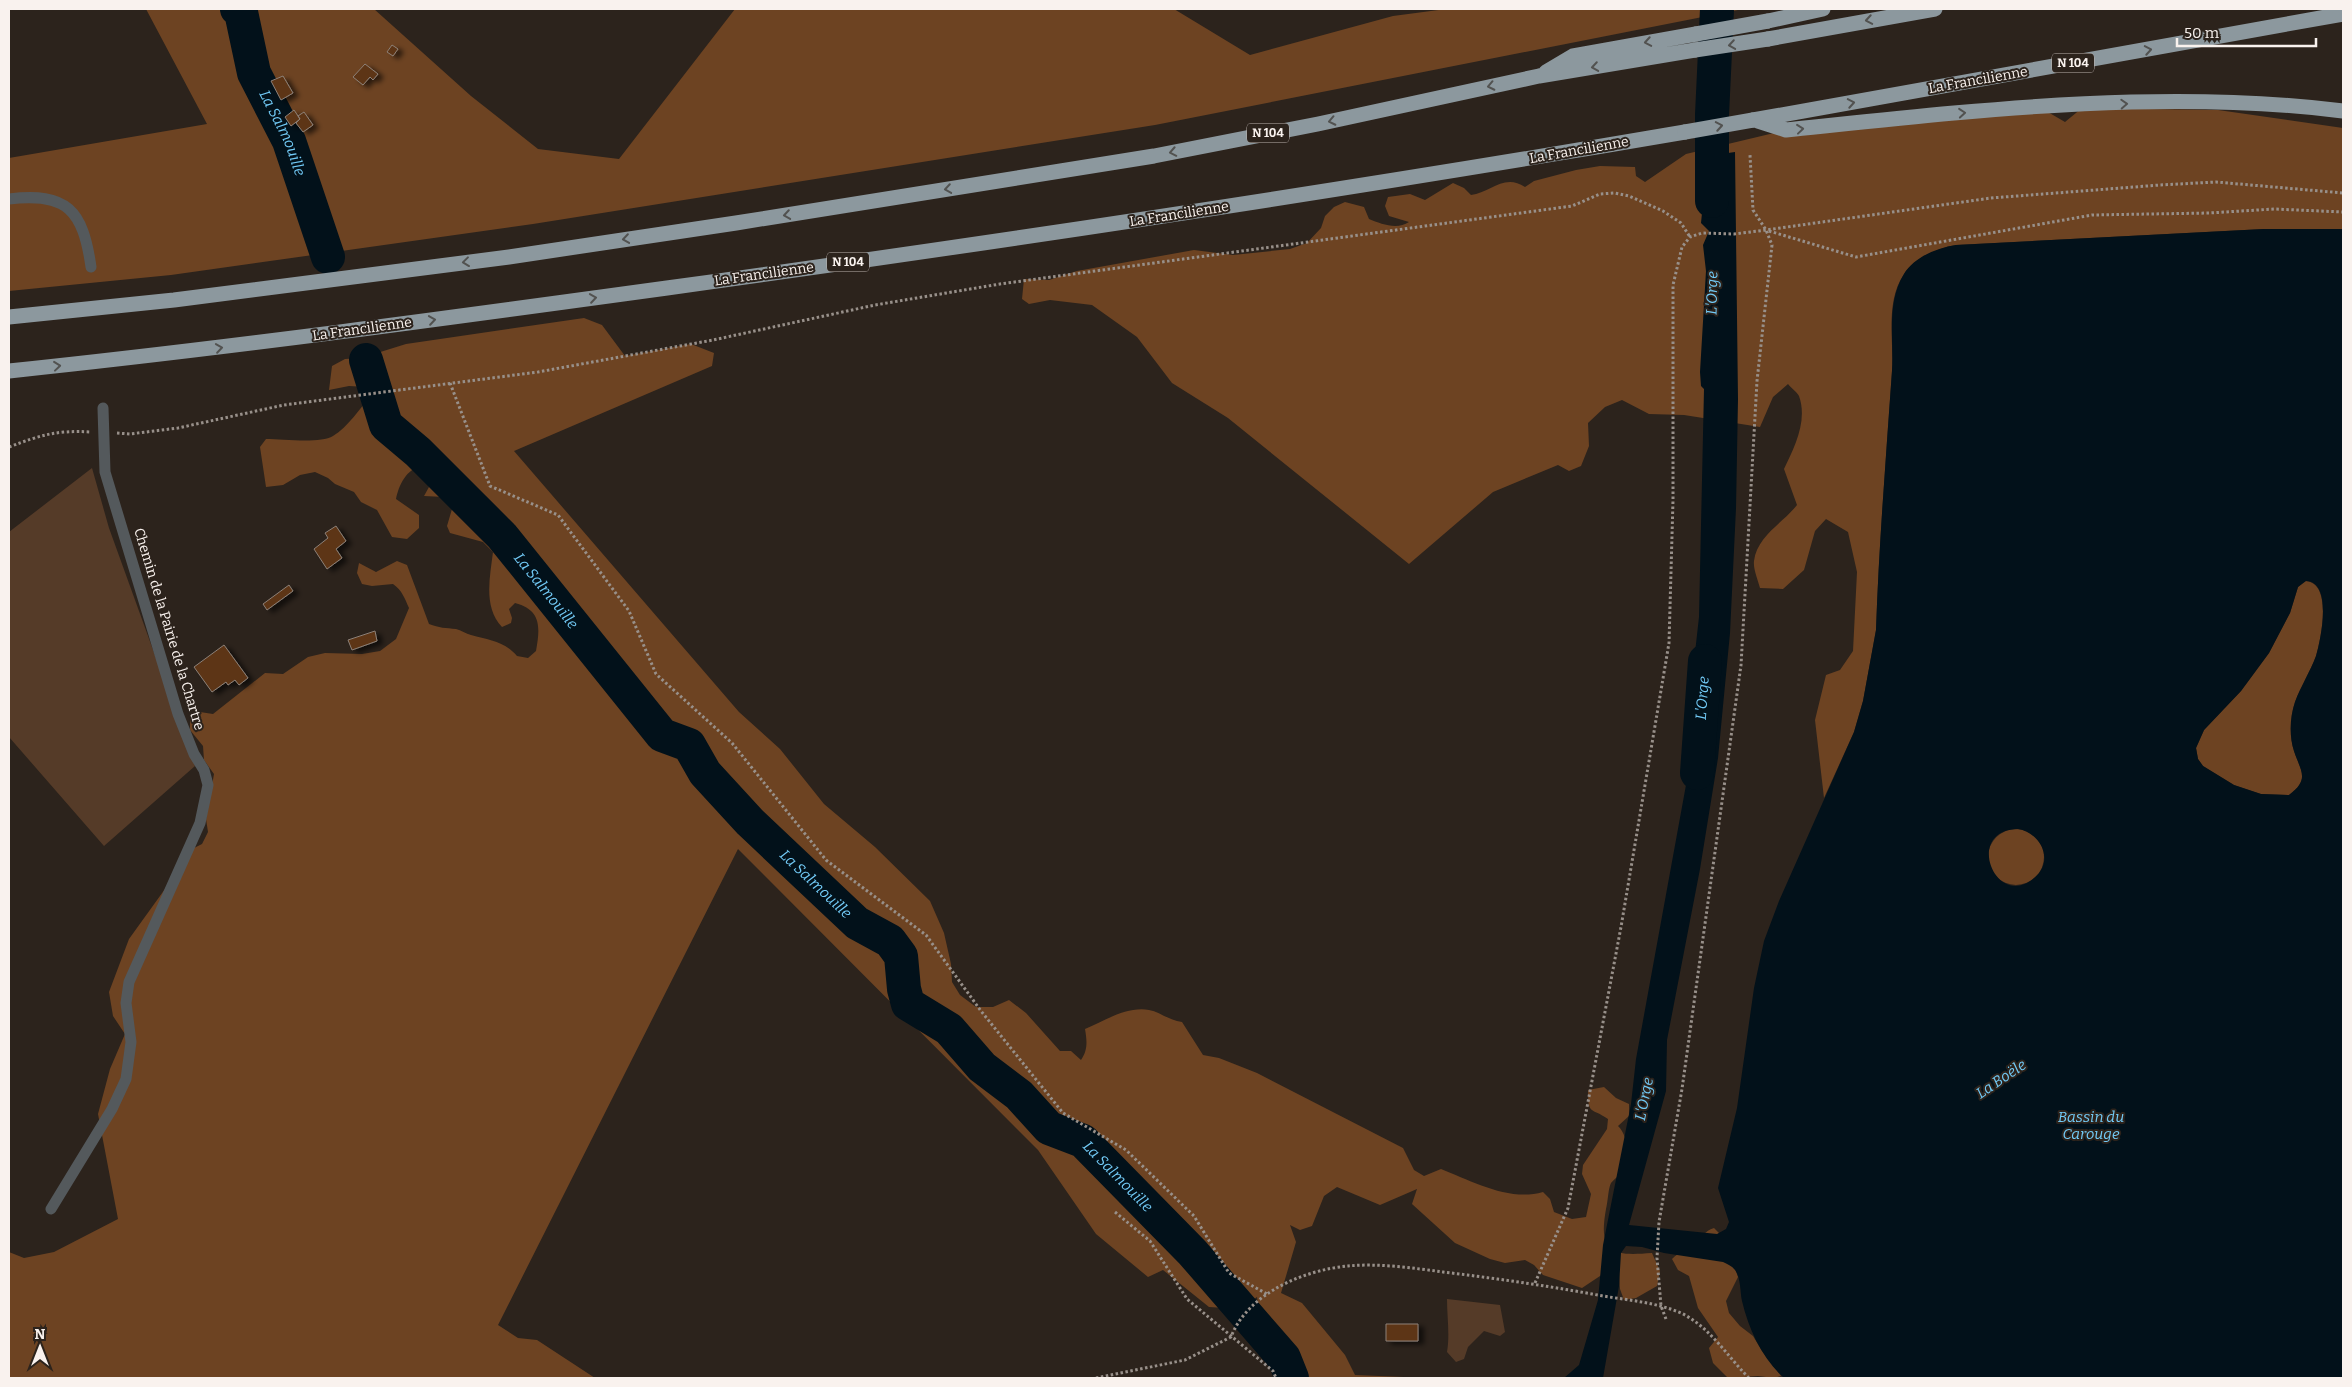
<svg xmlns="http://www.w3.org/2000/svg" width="2352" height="1387" font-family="Bitter,serif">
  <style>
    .green { fill: #553b28 }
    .forest { fill: #6d4322 }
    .water { fill: #02111a; fill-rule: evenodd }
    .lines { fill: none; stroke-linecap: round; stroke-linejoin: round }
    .river { stroke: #02111a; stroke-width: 34 }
    .building { fill: #5d3412; stroke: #8c8078; filter: url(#shadow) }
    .path { stroke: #98908a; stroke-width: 3; stroke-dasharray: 2.5 2.5; stroke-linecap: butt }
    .service { stroke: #54595c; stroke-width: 11 }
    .trunk { stroke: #8c989e; stroke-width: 15 }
    .trunk-bridge { stroke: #8c989e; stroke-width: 15 }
    .oneway { stroke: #525250 }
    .labels { text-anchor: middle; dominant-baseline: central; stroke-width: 4; stroke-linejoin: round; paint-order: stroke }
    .shield { fill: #2c231c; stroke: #bcb4af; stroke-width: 1 }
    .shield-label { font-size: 12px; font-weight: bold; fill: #f9f2ee }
    .street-label { font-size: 14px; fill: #f9f2ee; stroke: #2c231c }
    .water-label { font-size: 15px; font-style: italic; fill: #72caf6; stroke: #2c231c }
  </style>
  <defs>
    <filter id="shadow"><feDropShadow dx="5.5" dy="3" stdDeviation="2.5" flood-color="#0009"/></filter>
  </defs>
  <rect width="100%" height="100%" fill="#2c231c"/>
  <path class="green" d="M92 468 109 528 195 766 104 846 9 737V532Z
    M1447 1299 1500 1305 1505 1332 1500 1336 1484 1331 1468 1347 1464 1359 1456 1362 1447 1352C1450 1335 1447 1317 1447 1299Z"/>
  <path class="forest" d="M146 9H374L471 96 538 149 619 159 735 9H1174L1250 55 1393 16 1446 9H1743L1155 125 533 224 171 275 9 291V158L207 124Z
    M2041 108 2065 122 2082 108 2218 110 2343 128V229H2264L1956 245C1938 248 1914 258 1904 274 1885 302 1894 340 1892 371 1886 457 1879 543 1876 630L1863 701 1854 732 1824 798 1815 720 1826 675 1840 670 1853 651 1857 572 1848 532 1826 519 1815 531 1804 570 1783 589 1760 588C1758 580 1753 569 1754 561 1757 536 1783 523 1797 505L1784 469C1794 448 1808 421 1799 396 1797 392 1791 388 1788 384L1773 397 1760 427 1684 415 1649 414 1622 400 1605 407 1588 423 1589 446 1581 466 1569 471 1558 465 1493 492 1409 564 1228 418 1172 383 1137 337 1092 305 1050 300 1029 304 1022 299 1024 279 1049 280 1077 271 1194 250 1233 255 1290 249 1307 243 1321 228 1325 216 1334 207 1345 202 1364 207 1369 219C1381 224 1397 230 1409 222L1389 216 1385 206 1388 197 1410 194 1425 200 1453 183 1464 188 1471 195C1490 193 1504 173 1525 187L1534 181 1576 170 1600 166 1635 167 1636 176 1645 182 1686 154 1774 133Z
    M584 318 602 325 625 356 691 344 714 353 712 366 514 451 739 712 780 749 824 804 875 847 930 901 944 933 951 964 952 982 960 995 976 1007H993L1009 1000 1026 1013 1060 1051H1071L1081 1060C1088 1050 1087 1041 1085 1029 1104 1021 1127 1006 1149 1010 1160 1012 1168 1020 1182 1022L1203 1055 1219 1058 1257 1073 1403 1148 1414 1170 1424 1176 1441 1169C1472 1181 1509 1202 1543 1192L1550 1199 1554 1212 1572 1219 1586 1217 1591 1194 1582 1174 1583 1165 1607 1129 1608 1119C1591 1107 1588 1116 1588 1090L1604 1087 1616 1098 1629 1104V1116L1618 1126C1628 1135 1631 1161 1622 1172 1619 1176 1614 1179 1611 1183 1608 1189 1608 1202 1606 1209 1598 1254 1612 1256 1652 1253L1660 1271 1657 1286 1636 1298 1624 1300 1620 1289 1619 1273 1609 1270 1582 1288 1543 1275 1534 1265 1525 1260 1505 1263 1490 1259 1455 1243 1412 1204 1417 1189 1380 1205 1337 1187 1324 1196 1312 1226 1300 1230 1290 1225 1296 1242 1281 1293 1302 1303 1345 1355 1355 1375 1428 1378H1309L1301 1367 1269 1359 1265 1347 1257 1297 1240 1309 1209 1307 1163 1270 1148 1277 1096 1234 1038 1150 738 849 498 1325 518 1338 537 1340 595 1378H9V1252L24 1258 54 1252 118 1219 98 1114 110 1069 125 1034 113 1016 109 992 129 939 165 889 188 851 202 844 208 832 206 819 214 774 204 760 203 746 190 730V720L200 712 213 714 265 673 283 674 308 657 325 653 362 654 380 651 396 639 409 608C405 599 402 590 393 584L372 586 362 584 357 573 359 563 376 572 397 561 407 565 429 624C439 628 446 628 456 629 461 630 466 634 471 635 489 640 504 641 517 656L528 658 536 651C540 628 542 610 515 603L509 609 512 618 511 623 502 627C483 607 490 577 493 552L483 542 450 533 447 526 452 509 444 497 424 496 429 487 422 466C406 469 399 485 396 499L419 515V528L407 539 392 537 377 510 361 502 354 492 335 484 328 478 315 472 300 475 283 485 266 487 260 447 266 439C283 439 320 444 333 436 348 427 360 408 371 396L367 387 349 386 329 390 332 366 345 359 361 358 406 344Z
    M2305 581C2333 582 2321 639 2316 656 2310 672 2301 686 2295 702 2290 716 2289 736 2294 751 2301 772 2310 779 2289 795L2261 794 2234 785 2203 766 2198 759 2196 748 2204 730 2241 691 2269 653 2290 613 2298 587Z
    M1988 857a28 28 0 1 1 56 0a28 28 0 1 1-56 0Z
    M1714 1228 1725 1239 1738 1277 1726 1301 1729 1313 1740 1326 1753 1336 1762 1351 1781 1376 1774 1378 1758 1376 1728 1378 1713 1363 1709 1348 1718 1337 1698 1308 1689 1276 1678 1270 1672 1259C1679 1252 1687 1249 1695 1243 1703 1237 1704 1231 1714 1228Z"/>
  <path class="water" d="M1735 152 1738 399 1736 508 1730 633 1718 758 1700 869 1667 1040 1666 1091 1629 1225 1717 1234 1726 1229 1729 1222 1718 1188 1737 1108 1754 988 1764 941 1779 901 1854 732 1863 701 1876 630C1879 543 1886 457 1892 371 1894 339 1886 303 1904 274 1914 257 1937 248 1956 245L2264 229H2343V1378H1784C1762 1358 1749 1330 1742 1301 1740 1292 1741 1278 1735 1270 1732 1266 1727 1264 1723 1262L1664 1253 1642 1247 1626 1246 1621 1253 1619 1286 1603 1378H1564L1579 1365 1598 1300 1603 1245 1631 1104 1636 1059 1688 774 1712 679 1683 760 1699 617 1704 389 1701 386 1700 372 1706 271 1703 245 1709 231 1701 223 1703 203 1701 190 1707 156ZM2306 581C2333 582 2321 639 2316 656 2310 672 2301 686 2295 702 2290 717 2289 736 2294 751 2301 772 2310 779 2289 795L2261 794 2234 785 2203 766 2198 759 2196 748 2204 730 2241 691 2269 653 2290 613 2298 587ZM2018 829C2041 833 2055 861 2034 878 1996 911 1963 830 2018 829Z"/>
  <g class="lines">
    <g class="river">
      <path id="s1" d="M237 9 241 12 254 73 289 141 328 257"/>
      <path d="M1712 201V115L1717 9"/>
      <path id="s2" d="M366 360 386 425 418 452 502 536 662 735 689 745 705 773 750 822 857 923 890 941 901 956 904 989 908 1004 949 1029 982 1067 1019 1095 1049 1128 1083 1141 1192 1252 1284 1358 1292 1378"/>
      <path id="s3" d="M1697 773 1705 661"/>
    </g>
  </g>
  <path class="building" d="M392 45 398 49 393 56 387 52Z
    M365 64 378 74 373 80 370 77 363 85 353 77Z
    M283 76 293 93 281 100 271 81Z
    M294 110 300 119 291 126 285 117Z
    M304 112 313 125 303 132 296 123 300 119 298 116Z
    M336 526 346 541 336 549 342 558 327 569 314 549 328 538 325 533Z
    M289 585 293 591 267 610 263 604Z
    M375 631 377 641 352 650 348 640Z
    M224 645 248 678 239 685 235 680 228 685 226 682 212 692 194 667Z
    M1386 1324H1418V1341H1386Z"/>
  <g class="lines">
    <path class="path" d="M1769 231 1856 257 2092 215 2209 213 2274 209 2343 212
      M450 383 490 486 558 515 629 611 656 674 732 743 826 860 926 935 981 1011 1063 1113 1126 1150 1194 1216 1229 1273 1267 1294
      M117 433 130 434 178 428 284 405 538 372 713 340 875 305 1000 284 1572 206 1600 194 1615 193 1629 196 1663 211 1681 223 1690 237
      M9 447C41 435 56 430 91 432
      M1115 1212 1150 1241 1187 1299 1273 1371 1276 1378
      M1535 1283 1568 1208 1621 927 1669 643 1673 500V285L1682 247 1690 237 1702 233 1734 234 1766 230 1991 198 2160 185 2216 182 2343 193
      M1666 1319 1661 1306 1657 1258 1659 1222 1682 1089 1741 665 1757 381 1772 245 1766 230 1753 210 1750 155
      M1096 1378 1185 1360 1231 1337C1248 1293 1304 1270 1348 1266 1377 1263 1414 1268 1443 1272 1493 1278 1542 1285 1592 1294 1622 1300 1653 1301 1681 1313 1710 1327 1727 1356 1749 1378"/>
    <path class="service" d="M9 199C67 192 83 210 91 267
      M51 1209 112 1109 126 1079 131 1042 126 1003 129 982 200 823 208 785 204 770 194 754 178 714 105 472 103 408"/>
    <path class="trunk" d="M1768 21 1823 9
      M1768 39 1935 9
      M1546 72 1573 56 1696 34
      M1753 120 2343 14
      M1758 121 1786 130C1970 111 2160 88 2343 111
      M9 317 174 300 509 257 736 223 1154 156 1318 124 1539 76 1695 50
      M9 371C229 348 448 318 667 288 1007 241 1346 190 1685 132"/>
    <path class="trunk-bridge" d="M1696 34 1768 21
      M1695 50 1768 39
      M1685 132 1753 120"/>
  </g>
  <defs><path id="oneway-chevron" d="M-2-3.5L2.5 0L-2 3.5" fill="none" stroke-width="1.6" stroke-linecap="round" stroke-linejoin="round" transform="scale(1.25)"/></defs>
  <g class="oneway">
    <use href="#oneway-chevron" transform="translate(1869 20) rotate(170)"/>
    <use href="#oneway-chevron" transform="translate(1648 42) rotate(170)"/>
    <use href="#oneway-chevron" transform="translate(1732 45) rotate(171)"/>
    <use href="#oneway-chevron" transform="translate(2148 50) rotate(-10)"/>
    <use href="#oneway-chevron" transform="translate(1595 67) rotate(171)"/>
    <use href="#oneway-chevron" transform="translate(1491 86) rotate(168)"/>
    <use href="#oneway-chevron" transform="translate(1851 103) rotate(-10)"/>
    <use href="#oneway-chevron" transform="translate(2124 104) rotate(-3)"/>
    <use href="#oneway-chevron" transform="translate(1962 113) rotate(-5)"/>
    <use href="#oneway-chevron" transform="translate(1332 121) rotate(168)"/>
    <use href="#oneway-chevron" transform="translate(1719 126) rotate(-10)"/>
    <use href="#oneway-chevron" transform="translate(1800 129) rotate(-6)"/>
    <use href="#oneway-chevron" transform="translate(1173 152) rotate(169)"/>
    <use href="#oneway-chevron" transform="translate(948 189) rotate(171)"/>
    <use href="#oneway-chevron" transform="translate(787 215) rotate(171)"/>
    <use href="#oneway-chevron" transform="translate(626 239) rotate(172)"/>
    <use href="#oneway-chevron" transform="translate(466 262) rotate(173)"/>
    <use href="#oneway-chevron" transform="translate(593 298) rotate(-8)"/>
    <use href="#oneway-chevron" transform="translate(432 320) rotate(-8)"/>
    <use href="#oneway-chevron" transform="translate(219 348) rotate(-8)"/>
    <use href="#oneway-chevron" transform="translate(57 366) rotate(-6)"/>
  </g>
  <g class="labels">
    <g class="shield">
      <rect x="2052" y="53.5" width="42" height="19" rx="4"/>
      <rect x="1247" y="123.5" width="42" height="19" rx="4"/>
      <rect x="827" y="252.5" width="42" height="19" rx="4"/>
    </g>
    <g class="shield-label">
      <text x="2073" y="63">N 104</text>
      <text x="1268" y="133">N 104</text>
      <text x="848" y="262">N 104</text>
    </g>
    <g class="street-label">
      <text transform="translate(1978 80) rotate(-10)">La Francilienne</text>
      <text transform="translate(1579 150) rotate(-10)">La Francilienne</text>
      <text transform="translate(1179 214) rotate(-9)">La Francilienne</text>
      <text transform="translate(764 274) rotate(-8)">La Francilienne</text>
      <text transform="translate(362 329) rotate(-8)">La Francilienne</text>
      <text transform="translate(169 629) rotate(73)">Chemin de la Pairie de la Chartre</text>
    </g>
    <g class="water-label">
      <text stroke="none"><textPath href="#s1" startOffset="134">La Salmouille</textPath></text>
      <text transform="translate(1712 293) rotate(-89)">L'Orge</text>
      <text stroke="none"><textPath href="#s2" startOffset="299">La Salmouille</textPath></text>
      <text stroke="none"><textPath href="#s3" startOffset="75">L'Orge</textPath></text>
      <text stroke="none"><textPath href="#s2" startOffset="702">La Salmouille</textPath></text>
      <text transform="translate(2001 1079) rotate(-34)">La Boële</text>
      <text transform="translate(1644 1099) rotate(-79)">L'Orge</text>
      <text x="2091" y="1117">Bassin du<tspan x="2091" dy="17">Carouge</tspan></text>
      <text stroke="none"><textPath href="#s2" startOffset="1139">La Salmouille</textPath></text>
    </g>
  </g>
  <rect width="2352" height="1387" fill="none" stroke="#f9f2ee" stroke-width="20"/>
  <g transform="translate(40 1347)" stroke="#2c231c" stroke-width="4" paint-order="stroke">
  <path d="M0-4L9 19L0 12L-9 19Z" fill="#f9f2ee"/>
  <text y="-8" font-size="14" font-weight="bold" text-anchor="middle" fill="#f9f2ee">N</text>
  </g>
  <path d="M2177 38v8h139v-8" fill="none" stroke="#f9f2ee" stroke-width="2.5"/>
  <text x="2184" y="38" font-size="15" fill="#f9f2ee" stroke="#2c231c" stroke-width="4" paint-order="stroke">50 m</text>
</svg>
